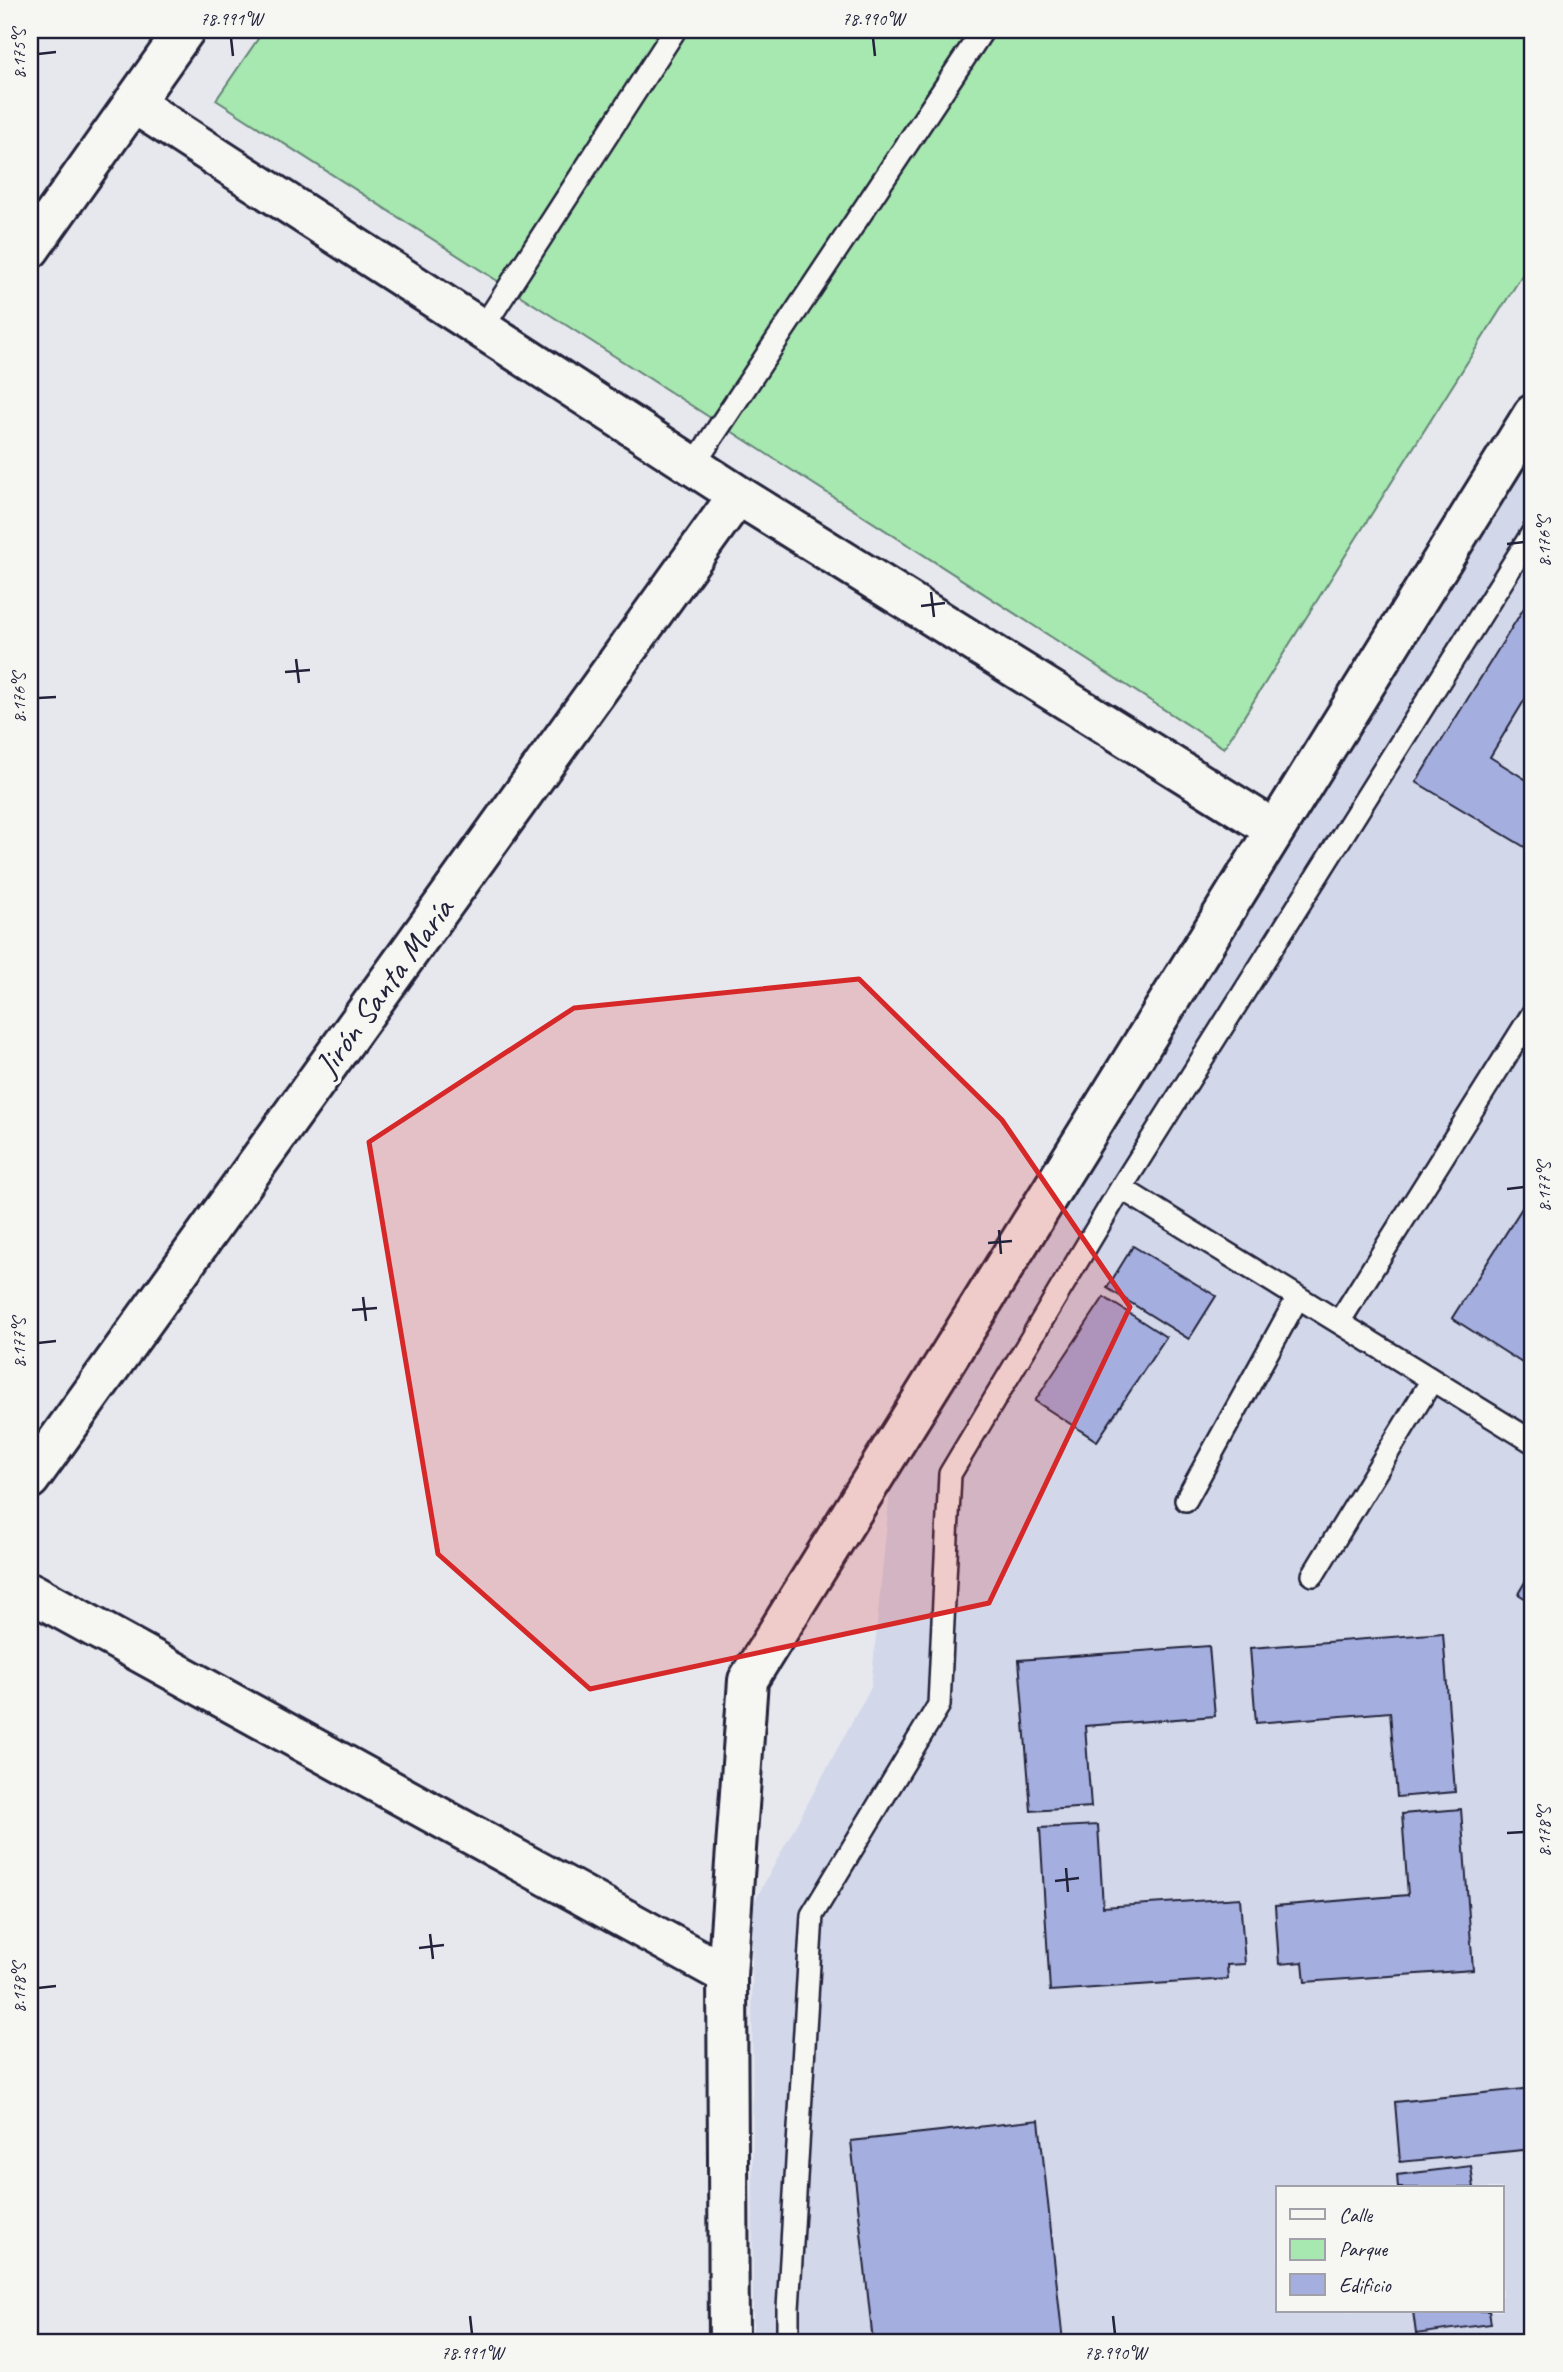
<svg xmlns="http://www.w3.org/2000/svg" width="1563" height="2372" font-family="Caveat,sans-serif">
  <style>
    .built { fill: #d2d7ea; fill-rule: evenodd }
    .green { fill: #a7e7b0; stroke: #648476; stroke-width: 2 }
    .building { fill: #a4afdf; stroke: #22223b; stroke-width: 2 }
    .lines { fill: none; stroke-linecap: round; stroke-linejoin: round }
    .lane-casing { stroke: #22223b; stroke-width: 26 }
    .street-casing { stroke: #22223b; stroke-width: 44 }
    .lane { stroke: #f6f6f2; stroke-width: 21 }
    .street { stroke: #f6f6f2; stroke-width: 38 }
    .marked { fill: #d62828; fill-opacity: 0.2; stroke: #d62828; stroke-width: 5; stroke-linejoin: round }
    .ticks { fill: none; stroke: #22223b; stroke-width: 2.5 }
    .labels { text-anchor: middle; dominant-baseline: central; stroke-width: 7; stroke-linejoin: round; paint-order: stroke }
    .street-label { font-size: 33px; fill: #22223b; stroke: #f6f6f2 }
    .neatline { fill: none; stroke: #22223b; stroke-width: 2.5 }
    .ticks-label { font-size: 18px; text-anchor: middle; fill: #22223b }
  </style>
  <rect width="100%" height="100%" fill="#e6e8ee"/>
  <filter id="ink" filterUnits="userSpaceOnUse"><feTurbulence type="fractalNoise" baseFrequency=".0143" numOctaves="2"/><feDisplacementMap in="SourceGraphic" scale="14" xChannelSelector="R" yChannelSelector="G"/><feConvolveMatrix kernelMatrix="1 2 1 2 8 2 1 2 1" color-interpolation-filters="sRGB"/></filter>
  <g filter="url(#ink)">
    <path class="built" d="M1533 417V2342H753L752 1906 871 1687 894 1450ZM1278 2188H1502V2311H1278Z"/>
    <path class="green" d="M264 30H1533V258L1224 748 216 100Z"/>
    <path class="building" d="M1527 603 1533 606V686L1490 757 1533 784V852L1416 782Z
      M1529 1197 1533 1200V1370L1452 1318Z
      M1133 1246 1216 1296 1189 1339 1107 1288Z
      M1104 1297 1166 1337 1097 1441 1035 1401Z
      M1533 1568V1603L1518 1594Z
      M1443 1633 1455 1792 1397 1797 1390 1712 1256 1723 1250 1648Z
      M1209 1646 1215 1716 1085 1726 1091 1807 1031 1811 1019 1660Z
      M1461 1809 1473 1970 1305 1982 1303 1962 1279 1964 1275 1906 1408 1895 1402 1814Z
      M1098 1825 1103 1907 1240 1898 1245 1964 1227 1965 1228 1979 1050 1991 1040 1828Z
      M1533 2088V2149L1400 2162 1395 2102Z
      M1039 2120 1063 2342H873L851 2141Z
      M1471 2166 1474 2188H1398L1397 2175Z
      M1413 2311H1489L1491 2324 1416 2334Z
      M1533 2336V2342H1479Z"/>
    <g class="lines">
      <g class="lane-casing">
        <path id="lane" d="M482 329 675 30
          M693 466 983 30
          M1121 1188 1533 1442
          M1339 1322 1533 1013
          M1186 1500 1298 1297
          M1313 1575 1432 1380
          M788 2342V2309L812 1915 939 1705 950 1474 1121 1188 1533 532"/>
      </g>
      <g class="street-casing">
        <path id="street" d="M133 103 738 495 1275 830
          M30 249 185 30
          M30 1479 738 495
          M30 1592 727 1975
          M729 2342 727 1975 748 1680 1533 414"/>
      </g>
      <use href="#lane" class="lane"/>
      <use href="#street" class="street"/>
    </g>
  </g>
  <path class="marked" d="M859 979 1002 1120 1130 1307 989 1603 590 1689 438 1554 369 1142 574 1008Z"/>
  <path class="ticks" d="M231 38 233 56M873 38 875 56M38 54 56 52M1507 544 1524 542M931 592 934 617M921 606 945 603M296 659 299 683M285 672 310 670M38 698 56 697M1507 1189 1524 1187M999 1230 1001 1254M988 1243 1012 1241M363 1297 366 1321M352 1310 377 1308M38 1343 56 1341M1507 1833 1524 1832M1066 1868 1068 1892M1055 1881 1079 1878M430 1934 433 1959M419 1948 444 1945M38 1988 56 1986M470 2316 472 2334M1113 2316 1115 2334"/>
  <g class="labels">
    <g class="street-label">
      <text transform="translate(384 987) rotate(-54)">Jirón Santa María</text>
    </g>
  </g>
  <rect width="1563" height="2372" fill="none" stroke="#f6f6f2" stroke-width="77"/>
  <rect x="1276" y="2186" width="228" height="126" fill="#f6f6f2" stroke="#a1a1a9" stroke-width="2"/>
  <rect x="1290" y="2209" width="35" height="10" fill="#f6f6f2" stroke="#a1a1a9" stroke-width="2"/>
  <text x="1339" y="2222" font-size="21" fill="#22223b">Calle</text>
  <rect x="1290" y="2239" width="35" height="21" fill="#a7e7b0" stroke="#a1a1a9" stroke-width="2"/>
  <text x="1339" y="2256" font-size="21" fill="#22223b">Parque</text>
  <rect x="1290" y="2274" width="35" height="21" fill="#a4afdf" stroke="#a1a1a9" stroke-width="2"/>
  <text x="1339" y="2292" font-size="21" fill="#22223b">Edificio</text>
  <rect x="38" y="38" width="1486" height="2296" class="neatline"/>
  <g class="ticks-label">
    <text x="231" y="25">78.991°W</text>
    <text x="873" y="25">78.990°W</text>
    <text transform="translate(19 54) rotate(-90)" y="6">8.175°S</text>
    <text transform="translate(1544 542) rotate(-90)" y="6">8.176°S</text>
    <text transform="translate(19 698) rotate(-90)" y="6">8.176°S</text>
    <text transform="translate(1544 1187) rotate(-90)" y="6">8.177°S</text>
    <text transform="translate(19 1343) rotate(-90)" y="6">8.177°S</text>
    <text transform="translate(1544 1832) rotate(-90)" y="6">8.178°S</text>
    <text transform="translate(19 1988) rotate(-90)" y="6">8.178°S</text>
    <text x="472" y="2359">78.991°W</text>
    <text x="1115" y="2359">78.990°W</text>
  </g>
</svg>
